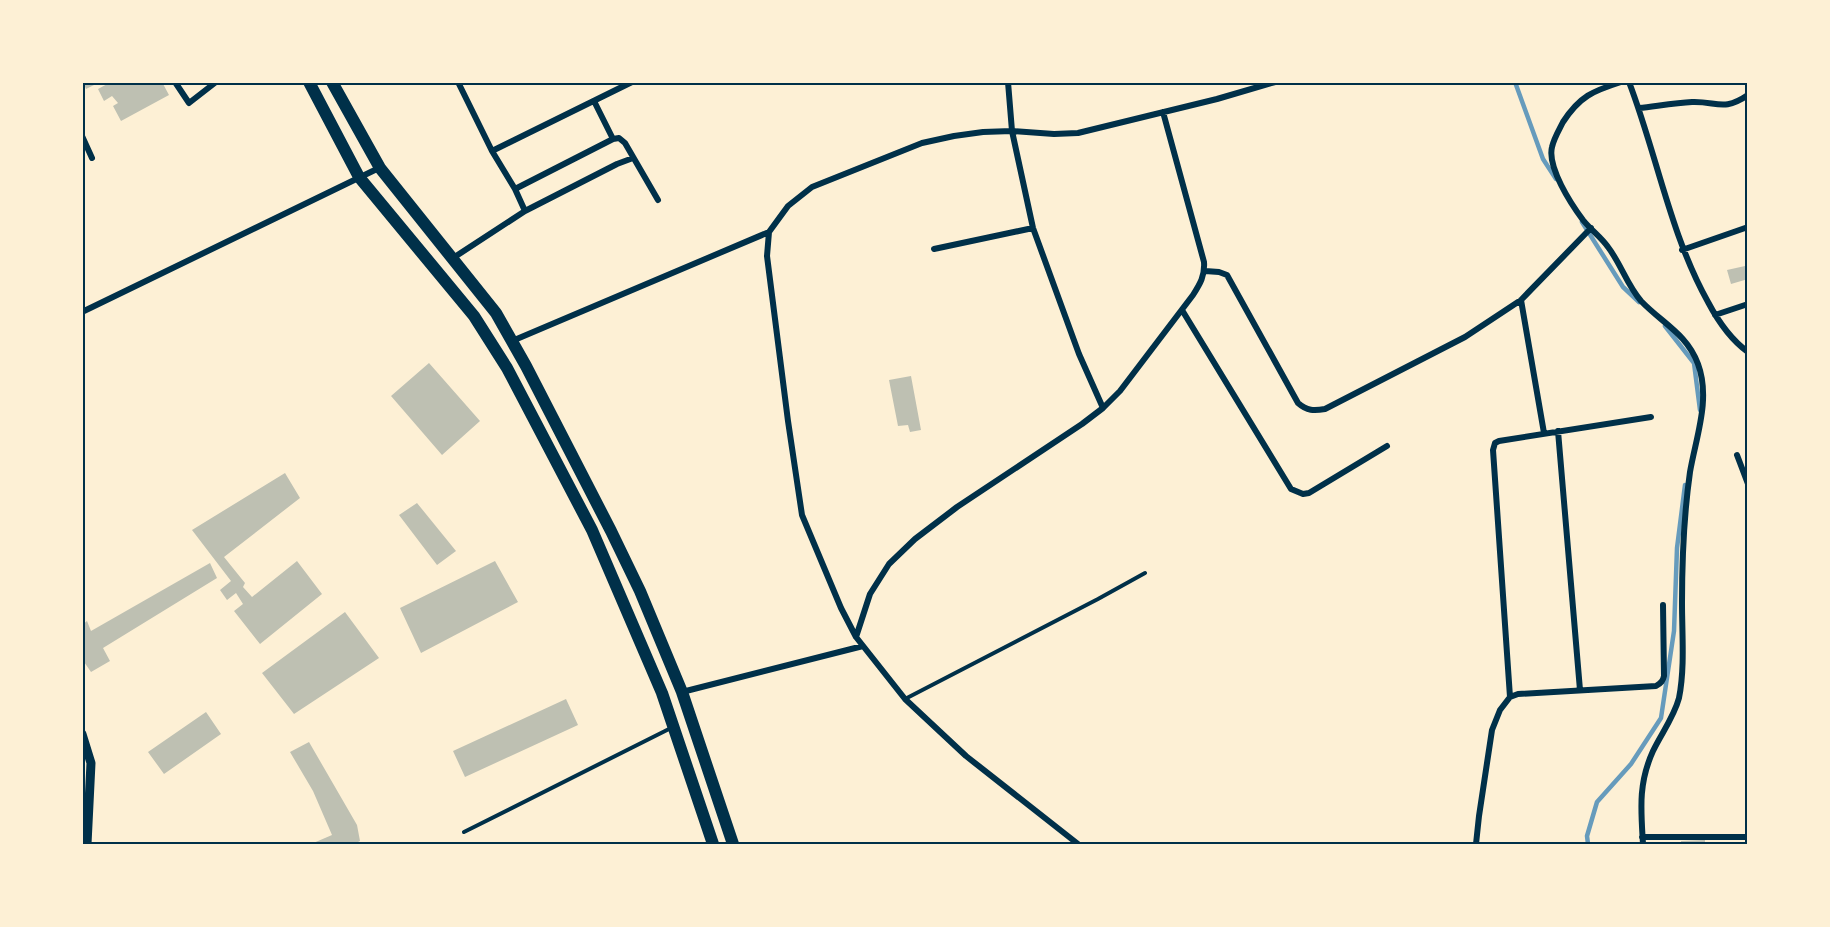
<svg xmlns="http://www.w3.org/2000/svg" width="1830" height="927" font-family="'Work Sans',sans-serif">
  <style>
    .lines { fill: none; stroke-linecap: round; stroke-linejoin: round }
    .stream { stroke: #669bbc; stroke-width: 4.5 }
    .building { fill: #bec0b2 }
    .service { stroke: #003049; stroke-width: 4 }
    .minor { stroke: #003049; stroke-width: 6 }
    .tertiary { stroke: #003049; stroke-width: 9 }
    .primary { stroke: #003049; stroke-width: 12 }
    .neatline { fill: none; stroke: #003049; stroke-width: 2 }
  </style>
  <rect width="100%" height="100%" fill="#fdf0d5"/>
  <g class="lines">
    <path class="stream" d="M1515 82 1543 159 1556 179
      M1582 222 1623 287 1639 302
      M1665 326 1694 363 1700 410
      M1588 844 1587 836 1597 802 1631 764 1661 718 1674 631 1677 548 1685 485"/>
  </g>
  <path class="building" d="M83 82H100L86 89Z
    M111 82H162L169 95 121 121 113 106 118 103 112 96 104 101 98 89Z
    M1745 266 1748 279 1731 284 1727 270Z
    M429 363 480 421 442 455 391 396Z
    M911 376 921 430 910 432 908 425 898 426 889 380Z
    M285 473 300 498 224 557 245 583 243 587 252 597 297 561 322 594 260 644 234 611 243 604 236 593 227 600 220 590 231 581 192 530Z
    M417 503 456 551 437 565 399 515Z
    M495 561 518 602 421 653 400 608Z
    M210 563 217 578 103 648 110 661 91 672 82 659V625L87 621 91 631Z
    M345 612 379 658 294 714 262 673Z
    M566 699 578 725 465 777 453 751Z
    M206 712 221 734 164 774 148 752Z
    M309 742 357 825 360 841 354 844H311L332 835 313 791 290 752Z
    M1705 840V844H1681V841Z"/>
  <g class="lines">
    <path class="service" d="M905 699 1098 599 1145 573
      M464 832 671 728"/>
    <path class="minor" d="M175 82 189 103 216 82
      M458 82 492 151 515 189 613 139 619 138 625 143 658 200
      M1008 82 1012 131 1033 228 1079 354 1103 408
      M1621 82C1593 91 1580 96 1563 122 1559 130 1554 138 1552 147 1547 167 1571 204 1583 220 1591 230 1601 237 1608 247 1621 264 1627 285 1641 301 1662 323 1687 334 1698 364 1711 399 1696 437 1690 472 1684 514 1682 560 1682 603 1682 634 1685 668 1679 698 1674 717 1661 734 1653 751 1638 784 1641 810 1643 844
      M1629 82C1657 155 1670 234 1708 302 1718 321 1730 339 1748 352
      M594 101 613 139
      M1639 108C1657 106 1675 103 1692 102 1717 101 1723 112 1748 95
      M82 136 92 158
      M492 151 632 82
      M515 189 525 211
      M934 249 1033 228
      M1682 250 1748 227
      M453 258 525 211 617 164 633 158
      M1205 271 1219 272 1227 275 1298 403C1307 411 1314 411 1325 409L1465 337 1521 300 1591 228
      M1521 300 1544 433
      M1182 310 1291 489 1303 494 1309 493 1387 446
      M82 312 379 168
      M1715 315 1748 304
      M512 341 769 232
      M1558 431 1580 690
      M1737 455 1748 484
      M856 637 870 594 889 564 915 539 957 507 1082 424 1103 408 1120 391 1193 295C1200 284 1205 276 1204 262L1163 112
      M682 692 863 646
      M1510 697 1493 450 1495 443 1499 441 1651 417
      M1642 837H1748
      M1078 844 966 756 905 699 856 637 841 608 802 515 788 421 767 256 769 232 788 206 812 187 922 143 954 136 983 132 1012 131 1054 134 1078 133 1217 99 1275 82
      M1476 844 1479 816 1492 730 1500 710 1510 697 1518 694 1656 686C1661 683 1663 681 1664 676L1663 605"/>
    <path class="tertiary" d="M82 734 91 763 87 844"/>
    <path class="primary" d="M309 82 359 177 474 316 507 368 549 448 592 530 662 693 713 844
      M332 82 380 168 496 313 526 366 611 531 640 591 682 692 733 844"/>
  </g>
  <rect width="1830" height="927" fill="none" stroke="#fdf0d5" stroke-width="168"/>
  <rect x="84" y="84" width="1662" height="759" class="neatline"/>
</svg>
